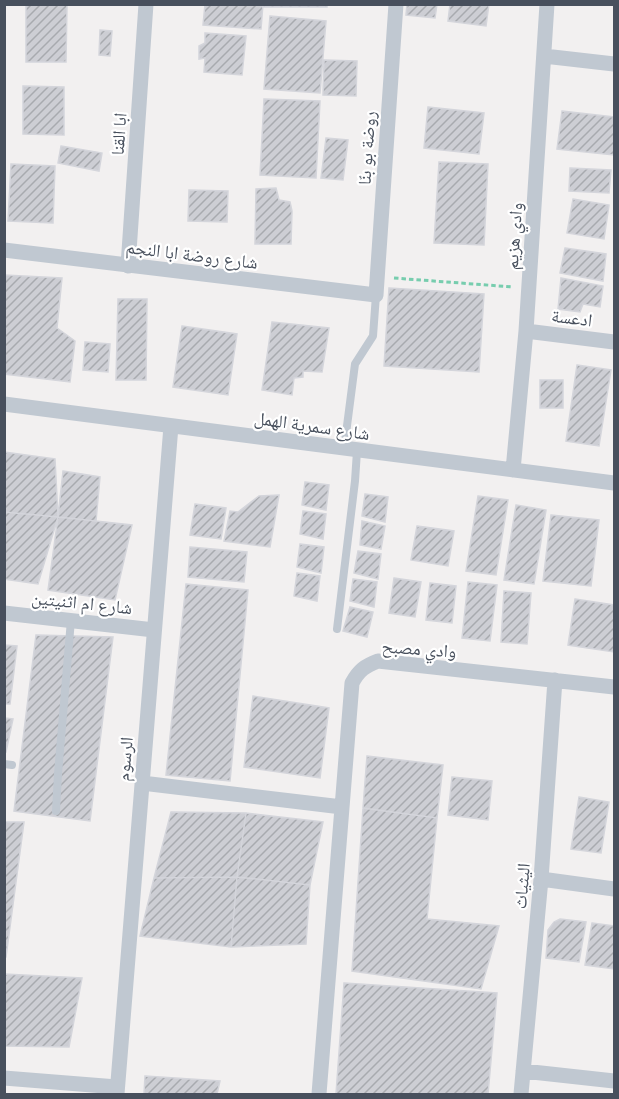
<svg xmlns="http://www.w3.org/2000/svg" width="619" height="1099" font-family="Ubuntu,'Noto Naskh Arabic',sans-serif">
  <style>
    .building { fill: url(#building-hatch); stroke: #d4d5db; stroke-width: 1.5 }
    .lines { fill: none; stroke-linecap: round; stroke-linejoin: round }
    .path { stroke: #77cdae; stroke-width: 3; stroke-dasharray: 4.5 3; stroke-linecap: butt }
    .lane { stroke: #c0c8d1; stroke-width: 8 }
    .street { stroke: #c0c8d1; stroke-width: 15 }
    .labels { text-anchor: middle; dominant-baseline: central; stroke-width: 4.5; stroke-linejoin: round; paint-order: stroke }
    .street-label { font-size: 18px; fill: #48505d; stroke: #fff }
  </style>
  <defs>
    <pattern id="building-hatch" width="6" height="6" patternUnits="userSpaceOnUse" patternTransform="scale(1.5)"><rect width="6" height="6" fill="#cdced4"/><path d="M-1 1l2-2M0 6l6-6M5 7l2-2" fill="none" stroke="#a8aaaf"/></pattern>
  </defs>
  <rect width="100%" height="100%" fill="#f2f0f0"/>
  <path class="building" d="M26 4 67 5 66 62H26Z
    M205 4H263L261 29 203 25Z
    M263 4H327V7H263Z
    M407 4H437L435 18 406 15Z
    M450 4H489L486 26 448 21Z
    M270 16 326 21 320 93 264 89Z
    M100 30 112 31 110 56 99 55Z
    M205 33 246 36 242 75 204 72 205 58 199 59V46L205 43Z
    M324 60 357 61 356 96 323 95Z
    M23 86 64 87V135L23 134Z
    M264 99 320 101 316 178 260 175Z
    M428 107 484 113 479 154 424 148Z
    M562 111 614 117V155L557 149Z
    M326 138 348 140 343 180 321 178Z
    M61 146 102 153 99 171 58 163Z
    M439 162 488 164 484 245 434 243Z
    M11 164 55 166 53 223 8 221Z
    M570 168 611 170 609 193 569 191Z
    M276 188 279 200 290 202 292 211 291 244H255L256 189Z
    M189 190 228 191 227 222 188 221Z
    M573 199 609 205 604 239 567 233Z
    M565 248 606 254 603 281 560 273Z
    M4 275 62 278 57 328 75 341 70 382 4 374Z
    M561 278 603 286 600 307 583 304 580 312 558 309Z
    M389 288 484 294 479 372 384 366Z
    M118 299H147L146 380H116Z
    M272 322 329 328 322 372 303 371V377L294 378 292 395 262 390Z
    M182 326 237 334 228 395 173 387Z
    M85 342 110 344 108 372 83 370Z
    M577 365 611 370 599 446 566 441Z
    M540 380H563V408H540Z
    M4 452 55 459 58 517 4 512Z
    M63 471 100 477 96 521 58 517Z
    M305 482 329 485 326 510 302 505Z
    M365 494 388 497 385 522 362 516Z
    M279 495 270 547 224 541 230 511 238 512 259 496Z
    M478 496 508 500 496 575 466 571Z
    M195 504 226 508 221 539 190 535Z
    M516 505 546 510 534 584 504 580Z
    M303 511 326 514 323 539 300 534Z
    M4 512 58 517 38 584 4 579Z
    M551 515 599 520 591 586 543 581Z
    M58 517 132 525 115 600 48 590Z
    M362 521 385 526 381 549 360 545Z
    M417 526 454 531 448 566 411 560Z
    M300 544 324 547 321 573 297 567Z
    M190 547 247 552 244 582 188 577Z
    M358 551 381 554 378 579 354 573Z
    M297 573 320 576 317 601 294 596Z
    M394 578 421 582 415 617 389 613Z
    M353 579 377 582 374 607 350 601Z
    M468 582 497 585 490 641 462 638Z
    M430 583 456 586 452 623 426 620Z
    M186 584 248 590 230 781 166 775Z
    M504 591 531 593 527 644 501 642Z
    M575 599 614 605V652L568 645Z
    M350 607 373 612 367 637 343 631Z
    M36 635 113 637 90 821 14 811Z
    M4 645 17 646 10 704H4Z
    M253 696 329 708 320 778 244 767Z
    M4 718 13 719 6 752 4 751Z
    M367 756 443 765 437 818 363 808Z
    M452 777 492 781 488 820 448 815Z
    M579 797 609 802 601 853 571 849Z
    M363 808 437 818 427 919 499 926 481 989 352 971Z
    M171 812 246 813 237 877 154 878Z
    M246 813 323 822 310 885 237 877Z
    M4 822H24L6 957H4Z
    M237 877 310 885 306 944 231 947Z
    M237 877 231 947 140 936 154 878Z
    M560 919 586 922 579 962 546 958 548 930 554 922Z
    M592 923 614 926V969L585 965Z
    M4 974 82 978 69 1047 4 1046Z
    M344 983 497 993 488 1094H336Z
    M145 1076 220 1081 217 1094H144Z"/>
  <g class="lines">
    <path class="path" d="M394 278 513 287"/>
    <path class="lane" d="M344 449 355 364 373 336 376 295
      M337 629 355 481 357 451
      M4 764 12 765
      M56 811 58 774 71 620"/>
    <path class="street" d="M544 56 614 64
      M4 250 376 295 396 4
      M128 266 146 4
      M526 331 614 342
      M4 404 614 483
      M513 470 526 331 547 4
      M4 613 154 630
      M142 783 342 807
      M541 879 614 889
      M523 1071 614 1081
      M4 1078 117 1087
      M117 1094 171 426
      M319 1094 352 683C359 670 365 666 378 661L614 687
      M521 1094 541 879 555 680"/>
  </g>
  <g class="labels">
    <g class="street-label">
      <text transform="translate(118 134) rotate(-86)">ابا القنا</text>
      <text transform="translate(366 148) rotate(-86)">روضة بو بنّا</text>
      <text transform="translate(513 236) rotate(-86)">وادي هزيم</text>
      <text transform="translate(192 254) rotate(7)">شارع روضة ابا النجم</text>
      <text transform="translate(572 317) rotate(7)">ادعسة</text>
      <text transform="translate(312 425) rotate(8)">شارع سمرية الهمل</text>
      <text transform="translate(82 602) rotate(6)">شارع ام اثنيتين</text>
      <text transform="translate(419 648) rotate(4)">وادي مصبح</text>
      <text transform="translate(124 759) rotate(-85)">الرسوم</text>
      <text transform="translate(521 886) rotate(-85)">اليثياث</text>
    </g>
  </g>
  <rect width="619" height="1099" fill="none" stroke="#48505d" stroke-width="12"/>
</svg>
